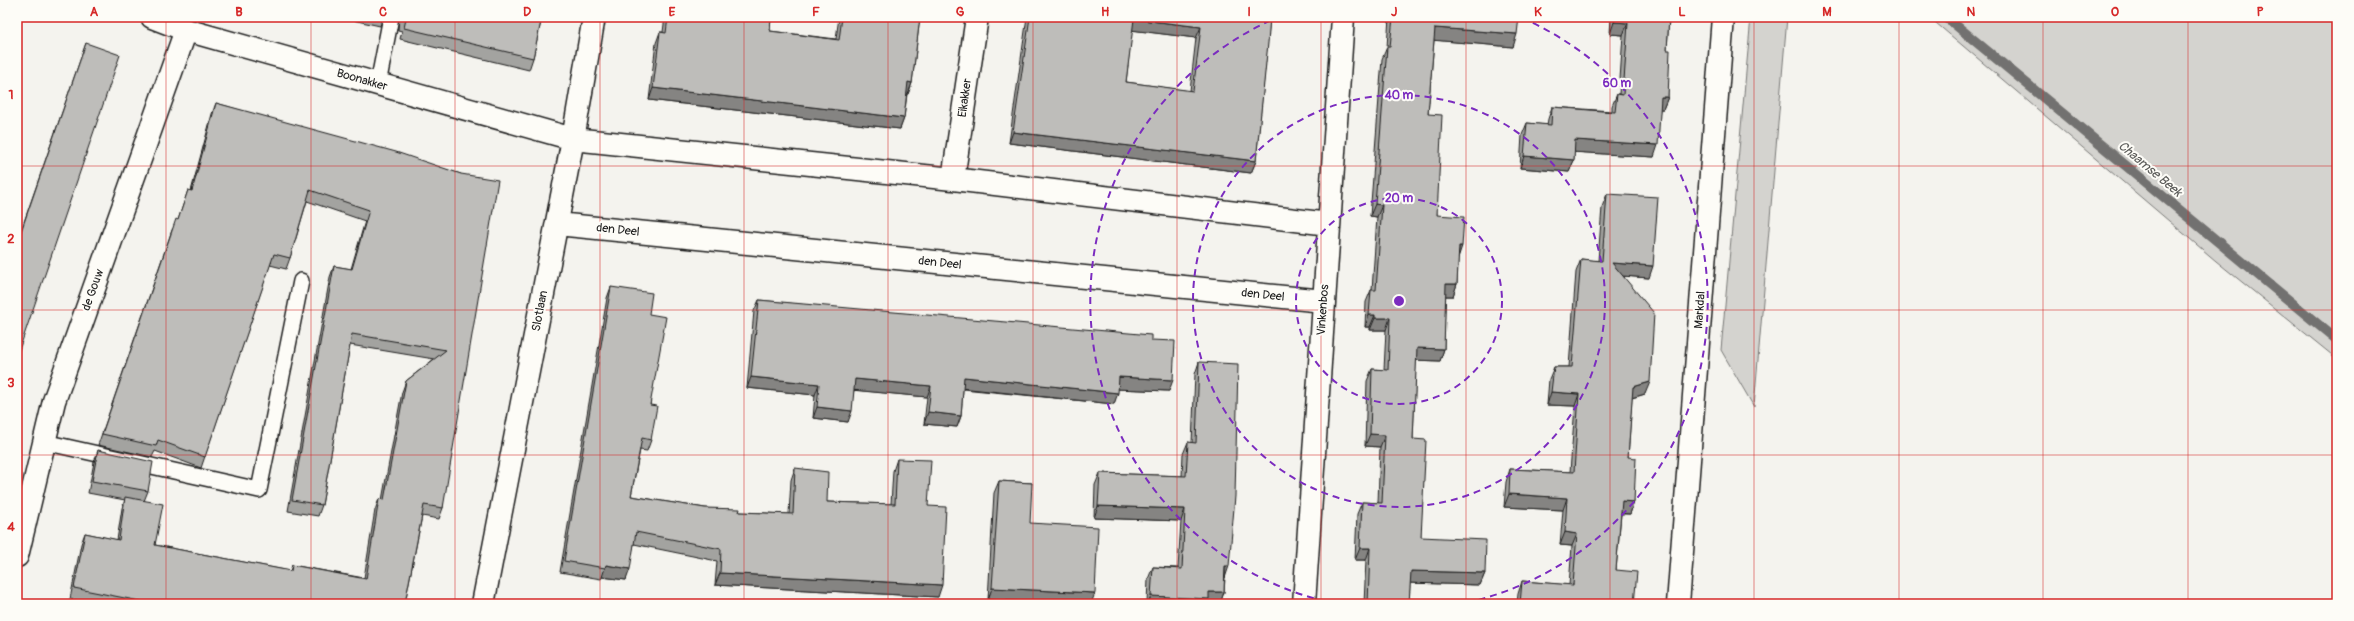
<svg xmlns="http://www.w3.org/2000/svg" width="2354" height="621" font-family="Pangolin,sans-serif">
  <style>
    .green { fill: #d4d3cf; stroke: #787876 }
    .lines { fill: none; stroke-linecap: round; stroke-linejoin: round }
    .stream { stroke: #72716f; stroke-width: 10 }
    .lane-casing { stroke: #1c1c1c; stroke-width: 18 }
    .street-casing { stroke: #1c1c1c; stroke-width: 25 }
    .lane { stroke: #fdfcf7; stroke-width: 15 }
    .street { stroke: #fdfcf7; stroke-width: 22 }
    .wall { fill: #a3a3a0; stroke: #1c1c1c; fill-rule: evenodd }
    .shaded-wall { fill: #858482; stroke: #1c1c1c }
    .building { fill: #bebdba; stroke: #1c1c1c; fill-rule: evenodd }
    .grid { fill: none; stroke: #d62828; stroke-width: 1; stroke-opacity: 0.55 }
    .ring { fill: none; stroke: #7b2cbf; stroke-width: 2; stroke-dasharray: 7 5 }
    .labels { text-anchor: middle; dominant-baseline: central; stroke-width: 4; stroke-linejoin: round; paint-order: stroke }
    .street-label { font-size: 12px; fill: #1c1c1c; stroke: #fdfcf7 }
    .water-label { font-size: 13px; font-style: italic; fill: #5c5c5a; stroke: #fdfcf7 }
    .centre { fill: #7b2cbf; stroke: #fdfcf7; stroke-width: 2 }
    .ring-label { font-size: 12px; text-anchor: middle; font-weight: bold; fill: #7b2cbf; stroke: #fdfcf7; stroke-width: 4; stroke-linejoin: round; paint-order: stroke }
    .neatline { fill: none; stroke: #d62828; stroke-width: 1.5 }
    .grid-label { font-size: 13px; text-anchor: middle; font-weight: bold; fill: #d62828 }
  </style>
  <rect width="100%" height="100%" fill="#f4f3ee"/>
  <filter id="ink" filterUnits="userSpaceOnUse"><feTurbulence type="fractalNoise" baseFrequency=".025" numOctaves="2"/><feDisplacementMap in="SourceGraphic" scale="8" xChannelSelector="R" yChannelSelector="G"/><feConvolveMatrix kernelMatrix="1 2 1 2 8 2 1 2 1" color-interpolation-filters="sRGB"/></filter>
  <g filter="url(#ink)">
    <path class="green" d="M1751 17H1787L1754 407 1721 350Z
      M1929 17H2337V359L2216 261Z"/>
    <g class="lines">
      <path class="stream" d="M1946 17 2337 340"/>
      <g class="lane-casing">
        <path id="lane" d="M378 84 391 17
          M44 442 259 490 301 281"/>
      </g>
      <g class="street-casing">
        <path id="street" d="M152 17 186 30 573 139 953 179 1329 224
          M953 179 977 17
          M557 224 1324 301
          M17 556 54 401 186 30
          M483 604 573 139 594 17
          M1304 604 1343 17
          M1678 604 1723 17"/>
      </g>
      <use href="#lane" class="lane"/>
      <use href="#street" class="street"/>
    </g>
    <path class="wall" d="M339 17H383L380 26Z
      M399 17H542L533 58 529 70 400 39 402 31 398 30Z
      M665 17H771L770 31 836 39 839 17H920L912 83 908 94H907L904 118 900 129 649 100 656 43 660 32H663Z
      M1027 17H1270L1256 161 1251 173 1009 143ZM1132 30 1196 38 1190 91 1126 82Z
      M1389 17H1519L1513 47 1434 40 1428 114 1437 215 1458 256 1457 284 1453 296H1445L1444 349 1440 361 1416 360 1413 439 1421 537 1485 573 1480 585 1410 583 1409 604H1364L1366 560H1355L1357 514 1362 502 1378 503 1380 447 1365 446 1367 381 1372 369 1384 370 1386 330H1370V327H1365L1366 302 1371 290H1372L1377 217 1370 216 1382 59 1387 47Z
      M1611 17H1669L1667 50 1668 97 1663 109H1660L1654 157 1574 152V160L1569 172 1520 168 1522 135 1527 123 1547 125 1548 119 1552 107 1612 111V106L1617 94H1619L1623 35 1610 34Z
      M86 43 17 356V242Z
      M216 103 461 174 443 508 439 519 422 516 405 603 409 604H94L70 599 81 544 85 533 117 540 122 508 125 500 88 493 94 462 98 450 148 491 144 501 155 545 290 571 292 565 364 578 375 510 379 499 382 500 402 392 406 381 434 359 350 345 322 505 318 516 288 511 330 277 334 266 351 269 365 221 307 201 290 258 286 269 270 265 201 468 155 451 152 457 98 445 172 230 178 220 188 190 191 191 212 114Z
      M1607 194 1649 278 1624 276 1645 394 1632 398 1628 457 1634 502 1630 514H1621L1616 570 1634 604H1517L1518 594 1522 581 1569 585 1572 546 1560 545 1563 510 1504 507 1506 482 1510 469 1570 472 1575 406 1547 405 1549 379 1554 367H1569L1576 272 1581 259 1598 261 1602 207Z
      M611 287 649 314 651 440 647 451 640 450 631 496 705 508 739 512 789 514 791 480 795 468 827 502 891 504 893 471 897 459 928 506 938 597 715 585 717 561 634 544 626 580 602 577 601 579 560 572 607 298Z
      M759 300 1151 340 1169 391 1118 389 1114 404 963 389 961 416 957 427 924 424 927 397 854 390 848 422 813 418 815 395 747 388 754 311Z
      M1199 362 1225 578 1224 592 1220 604H1147L1148 579 1153 567 1178 568 1181 521 1094 518 1095 485 1100 473 1182 476 1183 454 1188 442 1192 443 1195 374Z
      M999 481 1032 483 988 600 994 493Z"/>
    <path class="shaded-wall" d="M1134 19 1201 27 1196 38 1130 30Z
      M1614 22 1628 23 1623 35 1610 34Z
      M1435 28 1517 34 1513 47 1431 40Z
      M908 82 912 83 908 94H904Z
      M653 88 904 118 900 129 649 100Z
      M1661 97H1668L1663 109H1656Z
      M1013 132 1256 161 1251 173 1009 143Z
      M1575 140 1658 145 1654 157 1571 152Z
      M1524 156 1574 160 1569 172 1520 168Z
      M1375 204 1382 205 1377 217 1370 216Z
      M1459 246H1462L1458 258Z
      M1612 263 1653 266 1649 278 1608 275Z
      M1446 284H1457L1453 296H1441Z
      M1369 315H1375L1370 327H1365Z
      M1375 318H1390L1386 330H1370Z
      M1417 348 1444 349 1440 361 1412 360Z
      M751 377 819 384 815 395 747 388Z
      M964 377 1118 393 1114 404 960 388Z
      M1119 377 1173 380 1169 391 1114 389Z
      M855 379 931 386 927 397 851 390Z
      M1650 382 1645 394 1628 399 1633 387Z
      M1551 392 1579 394 1575 406 1547 405Z
      M817 407 852 411 848 422 813 418Z
      M928 412 961 416 957 427 924 424Z
      M1370 434 1385 435 1380 447 1365 446Z
      M1509 494 1567 498 1563 510 1504 507Z
      M1622 501 1634 502 1630 514 1617 513Z
      M1098 506 1185 509 1181 521 1094 518Z
      M1565 532 1577 534 1572 546 1560 545Z
      M1360 548H1370L1366 560H1355Z
      M606 565 630 569 626 580 602 577Z
      M1225 566H1229L1225 578Z
      M1411 571 1485 573 1480 585 1406 583Z
      M720 573 942 585 938 597 715 585Z
      M992 588 1095 593 1091 604H1075L988 600Z
      M1209 592H1224L1220 604H1148L1151 596Z"/>
    <path class="building" d="M402 17H542L533 58 404 28 406 19 402 18Z
      M668 17H771L770 31 839 40 842 17H920L912 83 908 82 904 118 653 88 660 32 666 33Z
      M1030 17H1270L1268 43 1256 161 1013 132ZM1134 19 1201 27 1193 91 1126 82Z
      M1393 17H1519L1517 34 1435 28 1428 114 1442 115 1437 215 1464 217 1462 246H1459L1457 284H1446L1444 349 1417 348 1413 439 1426 440 1421 537 1486 540 1485 573 1411 571 1409 604H1368L1370 548H1360L1362 502 1382 503 1385 435 1370 434 1372 369 1388 370 1390 318H1375V315H1369L1371 290H1376L1382 205 1375 204 1387 47H1390Z
      M1615 17H1669L1667 50H1670L1668 97H1661L1658 145 1575 140 1574 160 1524 156 1527 123 1551 125 1552 107 1615 112 1617 94 1623 95 1628 23 1614 22Z
      M86 43 120 55 17 356V243Z
      M216 103 396 152 461 174 498 180 443 508 424 505 405 603 409 604H155L74 588 85 533 119 540 125 497 163 504 155 545 291 571 292 565 366 579 379 499 384 500 406 381 446 350 352 334 322 505 292 500 334 266 352 269 369 210 310 190 290 258 274 254 205 457 158 440 156 446 102 434 176 219 178 220 188 190 192 191Z
      M1607 194 1658 197 1653 266 1612 263 1654 313 1650 382 1633 387 1628 457 1636 458 1634 502 1622 501 1616 570 1637 572 1634 604H1520L1522 581 1573 585 1577 534 1565 532 1567 498 1509 494 1510 469 1574 472 1579 394 1551 392 1554 367H1572L1581 259 1602 261Z
      M611 287 652 293 649 314 666 317 650 405 657 406 651 440 642 438 631 496 705 508 740 509 739 512 793 514 795 468 828 472 827 502 895 504 897 459 931 460 928 506 946 507 942 585 720 573 721 549 636 532 630 569 606 565 605 568 564 561Z
      M759 300 1151 335V340L1175 341 1173 380 1119 377 1118 393 964 377 961 416 928 412 931 386 855 379 852 411 817 407 819 384 751 377Z
      M1199 362 1238 364 1235 496 1229 566H1225L1224 592H1209V599L1151 596 1153 567 1182 569 1185 509 1098 506 1100 473 1186 476 1188 442 1196 443Z
      M98 450 153 462 148 491 92 481Z
      M999 481 1032 483 1030 523 1098 527 1095 593 992 588Z"/>
  </g>
  <path class="grid" d="M166 17V604M311 17V604M455 17V604M600 17V604M744 17V604M888 17V604M1033 17V604M1177 17V604M1321 17V604M1466 17V604M1610 17V604M1754 17V604M1899 17V604M2043 17V604M2188 17V604M17 166H2337M17 310H2337M17 455H2337"/>
  <g class="ring">
    <circle cx="1399" cy="301" r="103"/>
    <circle cx="1399" cy="301" r="206"/>
    <path d="M1337 604A309 309 0 0 1 1276 18M1522 18A309 309 0 0 1 1461 604"/>
  </g>
  <g class="labels">
    <g class="street-label">
      <text transform="translate(362 80) rotate(16)">Boonakker</text>
      <text transform="translate(965 98) rotate(-82)">Eikakker</text>
      <text transform="translate(618 230) rotate(6)">den Deel</text>
      <text transform="translate(940 263) rotate(6)">den Deel</text>
      <text transform="translate(93 290) rotate(-70)">de Gouw</text>
      <text transform="translate(1263 295) rotate(6)">den Deel</text>
      <text transform="translate(1323 310) rotate(-86)">Vinkenbos</text>
      <text transform="translate(1700 310) rotate(-86)">Markdal</text>
      <text transform="translate(540 311) rotate(-79)">Slotlaan</text>
    </g>
    <g class="water-label">
      <text transform="translate(2150 169) rotate(40)">Chaamse Beek</text>
    </g>
  </g>
  <circle cx="1399" cy="301" r="6" class="centre"/>
  <g class="ring-label">
    <text x="1617" y="87">60 m</text>
    <text x="1399" y="99">40 m</text>
    <text x="1399" y="202">20 m</text>
  </g>
  <rect width="2354" height="621" fill="none" stroke="#fdfcf7" stroke-width="44"/>
  <rect x="22" y="22" width="2310" height="577" class="neatline"/>
  <g class="grid-label">
    <text x="94" y="16">A</text>
    <text x="239" y="16">B</text>
    <text x="383" y="16">C</text>
    <text x="527" y="16">D</text>
    <text x="672" y="16">E</text>
    <text x="816" y="16">F</text>
    <text x="960" y="16">G</text>
    <text x="1105" y="16">H</text>
    <text x="1249" y="16">I</text>
    <text x="1394" y="16">J</text>
    <text x="1538" y="16">K</text>
    <text x="1682" y="16">L</text>
    <text x="1827" y="16">M</text>
    <text x="1971" y="16">N</text>
    <text x="2115" y="16">O</text>
    <text x="2260" y="16">P</text>
    <text x="11" y="99">1</text>
    <text x="11" y="243">2</text>
    <text x="11" y="387">3</text>
    <text x="11" y="531">4</text>
  </g>
</svg>
